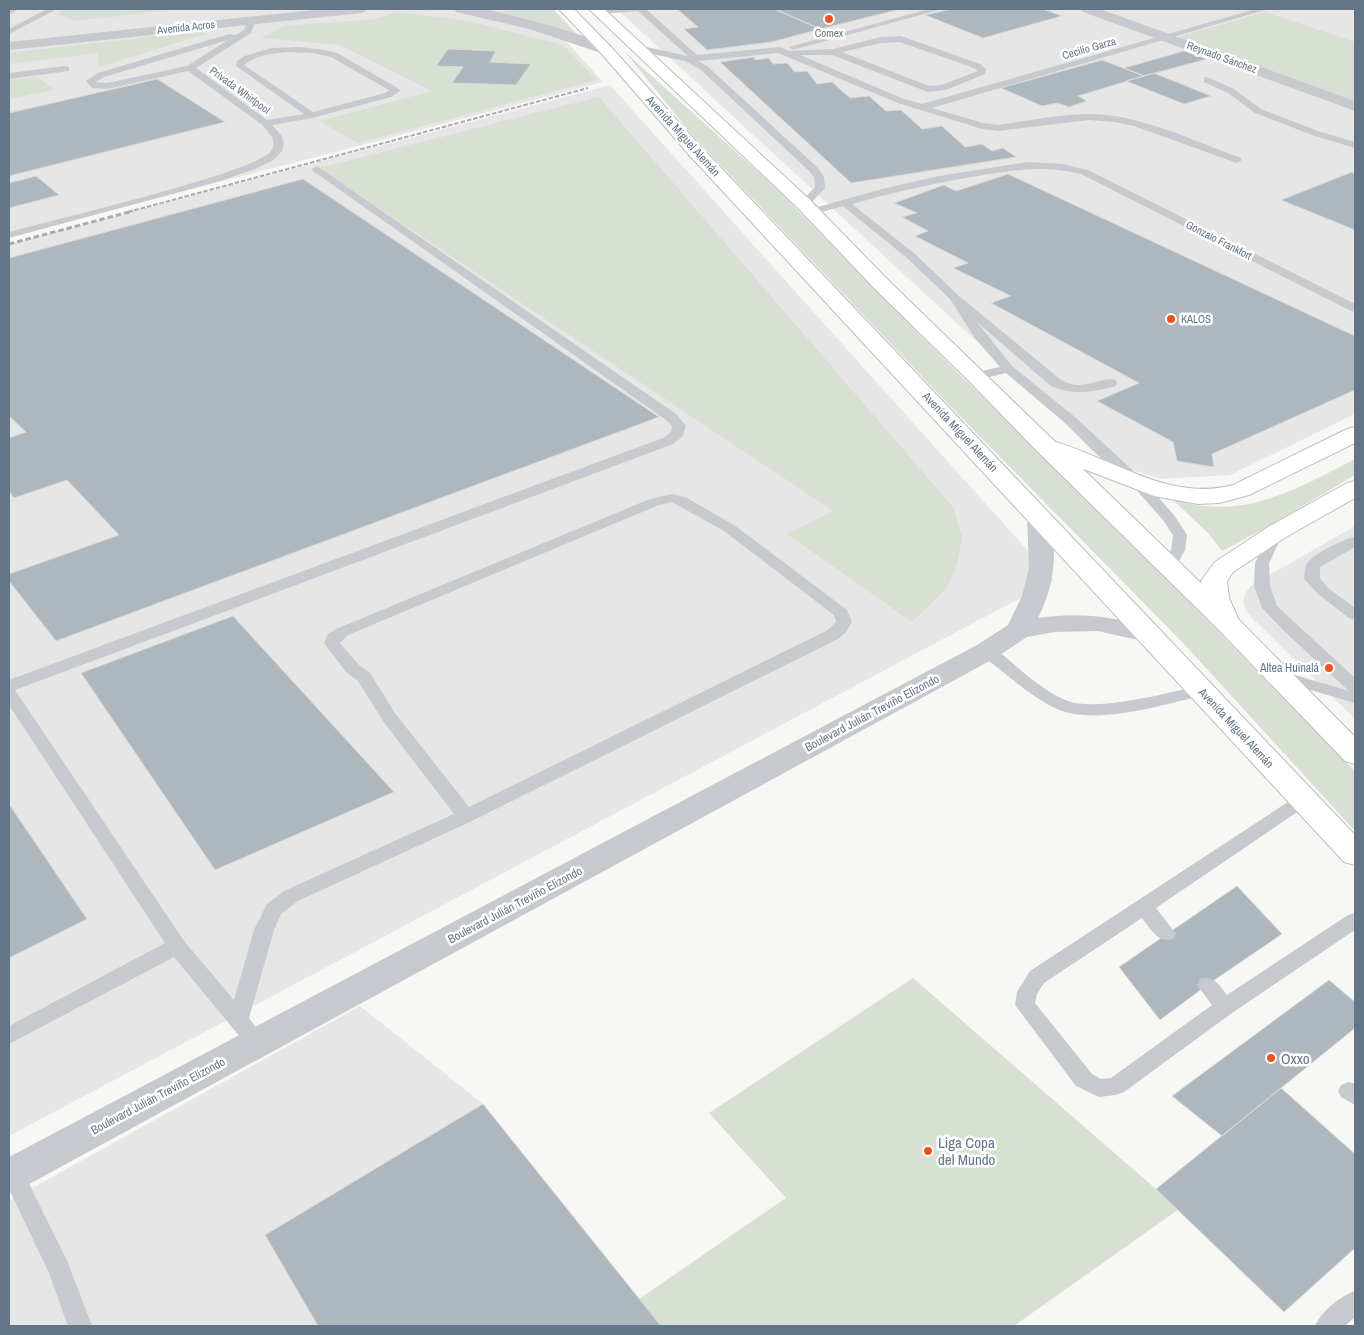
<svg xmlns="http://www.w3.org/2000/svg" width="1364" height="1335" font-family="'Archivo Narrow',sans-serif">
  <style>
    .built { fill: #e5e6e5 }
    .green { fill: #d8e0d4 }
    .building { fill: #afb7be; stroke: #d9d9d6 }
    .lines { fill: none; stroke-linecap: round; stroke-linejoin: round }
    .secondary-casing { stroke: #babfc4; stroke-width: 2 }
    .trunk-casing { stroke: #babdc0; stroke-width: 2 }
    .service { fill: #c6cace; fill-rule: evenodd }
    .minor { fill: #c6cace; fill-rule: evenodd }
    .secondary { fill: #fff; fill-rule: evenodd }
    .trunk { fill: #fff; fill-rule: evenodd }
    .rail-far1 { stroke: #a6acb2; stroke-width: 2; stroke-dasharray: 4.5 2; stroke-linecap: butt }
    .rail { stroke: #a6acb2; stroke-width: 3; stroke-dasharray: 5.5 3; stroke-linecap: butt }
    .poi-dot { fill: #f35118; stroke: #fff; stroke-width: 2 }
    .labels { text-anchor: middle; dominant-baseline: central; stroke-width: 5; stroke-linejoin: round; paint-order: stroke }
    .far-street-label { font-size: 11px; fill: #637688; stroke: #fff }
    .far-poi-label { font-size: 11px; fill: #637688; stroke: #fff }
    .street-label { font-size: 12px; fill: #637688; stroke: #fff }
    .poi-label { font-size: 12px; fill: #637688; stroke: #fff; text-anchor: end }
    .near-poi-label { font-size: 15px; fill: #637688; stroke: #fff; text-anchor: start }
  </style>
  <rect width="100%" height="100%" fill="#f7f7f4"/>
  <path class="built" d="M9 9H537L603 82 9 237Z
    M617 9H1355V414L1230 475 1161 479 1107 462Z
    M610 85 1054 580 9 1136V244Z
    M1355 526V719L1251 617 1245 609 1243 600 1247 590 1254 584Z
    M360 1006 483 1104 661 1326H9V1201Z"/>
  <path class="green" d="M65 9H179L76 21 56 14Z
    M508 9H553L578 35 500 13Z
    M397 12 469 21 563 45 597 80 358 143 319 121 432 91 340 45 261 38 284 26 376 19Z
    M1265 12 1355 42V102L1178 37Z
    M199 31 206 34 99 67 98 53 9 64V53Z
    M625 52 775 187 915 330 1159 571 1355 771V831L1185 645 951 407 693 136Z
    M36 77 55 90 9 99V80Z
    M599 97 953 507 962 537 958 560 947 588 912 622 787 534 833 511 319 168Z
    M1355 459V475L1267 527 1222 551 1209 534 1172 499C1182 502 1192 505 1203 506 1259 512 1307 484 1355 459Z
    M913 978 1179 1209 1014 1326H630L620 1312 786 1198 709 1113Z"/>
  <path class="building" d="M677 9H775L820 29 772 42 707 50 684 29 698 27Z
    M775 9H901L820 29Z
    M951 9H1043L1062 16 983 38 925 15Z
    M448 49 496 51 490 62 531 64 516 85 452 83 463 67 436 66Z
    M1184 51 1207 59 1144 76 1124 68Z
    M754 57 755 60 769 58 773 64 787 63 795 72 807 71 817 84 832 82 850 98 869 96 886 111 901 110 922 129 942 126 965 147 982 144 992 151 1003 148 1016 157 851 183 720 62Z
    M1102 60 1144 76 1078 96 1087 101 1069 107 1057 103 1042 106 1001 88Z
    M1154 73 1211 96 1184 104 1126 81Z
    M157 79 225 122 9 176V113Z
    M1352 172 1355 174V230L1281 200Z
    M1008 174 1355 336V390L1212 454 1214 467 1177 461 1173 442 1097 401 1139 383 991 303 1011 296 953 268 968 263 915 236 928 231 902 217 917 213 894 203 944 185 956 191Z
    M36 176 59 195 9 208V183Z
    M303 179 659 417 56 641 9 581V574L119 535 67 480 14 498 9 491V438L26 432 9 416V258Z
    M233 616 394 792 215 870 81 673Z
    M9 804 87 919 9 958Z
    M1237 886 1282 934 1207 985 1160 1020 1119 967Z
    M1329 980 1355 1002V1028L1222 1136 1172 1096Z
    M1281 1088 1355 1154V1248L1284 1312 1156 1189Z
    M483 1104 661 1326H318L265 1235Z"/>
  <g class="lines">
    <g class="secondary-casing">
      <path id="secondary" d="M1355 427V443L1249 495 1219 503 1198 504 1154 496 1037 451 1034 446 1037 441 1045 439C1107 454 1167 503 1233 485L1347 429Z
        M1355 481V498L1286 537 1233 572 1227 581 1229 598 1240 623 1236 629 1227 631 1218 629 1203 598 1201 581 1215 562 1268 527 1347 483Z"/>
    </g>
    <g class="trunk-casing">
      <path id="trunk" d="M559 9H574L611 47 703 149 1355 835V865L1344 862 691 157 601 53Z
        M589 9H604L810 200 890 282 1236 617 1355 737V764L1345 761 1218 629 1037 451 969 381 876 290 798 208Z"/>
    </g>
    <path class="service" d="M9 9H19L9 14Z
      M47 9H57L9 34V29Z
      M609 9H646L697 55 779 47 790 51 833 49 881 37 901 36 980 64 986 69 985 74 946 90 928 92 832 55H800L904 99 922 104 1256 9H1268L932 108 983 123 998 125C1028 121 1060 114 1090 114 1139 114 1194 141 1241 158L1242 160 1237 163 1134 126 1115 122 1089 120 998 131 982 129 898 103 778 53 698 61 707 66 817 167 824 177 825 188 808 206 804 207 799 204 815 187 814 177 809 171 701 70 685 61 634 50 633 48 637 45 688 56 638 11 600 14 596 12ZM900 42 974 68 978 71 941 85 929 86 842 52 881 43Z
      M929 9H942L793 50 789 47Z
      M252 17 256 20 251 33 196 68 267 120 304 114 236 66 237 61 245 56 272 48 300 47 324 50 337 53 401 90 391 97 312 118 272 125 281 135 284 143 282 151 272 161 255 169 220 181 9 238V232C48 221 255 173 271 151 279 141 268 132 262 125L188 71 107 89 92 88 86 81 98 73 229 34 236 35 244 30 248 20ZM228 40 187 66 107 83 96 82 104 77ZM286 52 313 53 331 57 389 90 385 93 313 112 244 65C255 55 272 54 286 52Z
      M66 66 69 67V71L9 79V73Z
      M1207 77 1234 89 1261 109 1318 131 1355 142V148L1312 135 1255 113 1228 93 1204 82V78Z
      M1028 162 1063 164 1088 170 1355 304V312L1351 311 1081 174C1042 165 1015 170 977 176 935 183 894 192 852 204L915 254 958 295 1061 380C1087 393 1097 376 1116 380L1117 383 1116 386C1093 392 1074 396 1051 386L977 322 1012 366 1075 417 1141 478 1174 515 1187 535 1185 550 1174 570H1164L1161 567 1171 550 1173 535 1163 520 1131 484 1092 450 1065 423 1006 373 977 380 973 379 971 376 973 373 1000 367 975 338 950 299 907 258 843 206 811 215 806 212 807 210 886 188 939 176Z
      M317 166 676 414 686 426 682 437 673 444 15 690 184 941 234 1000 254 930 267 904 284 891 454 814 383 721 358 681 346 672 324 643 328 634 336 629 650 499 673 494 687 498 734 525 847 610 852 622 846 632 838 639 472 821 298 901 281 914 274 930 249 1018 267 1043 264 1049 257 1052 250 1049 174 957 9 1044V1026L165 943 9 705V680L663 438 671 432 672 426 666 420 313 171 312 169ZM672 502 724 531 834 615 836 622 826 631 469 807 395 713 370 673 358 664 340 643 348 635 659 505Z
      M1277 528 1282 529 1284 532 1269 563 1270 586 1277 606 1355 678V703L1272 679 1270 675 1272 671 1278 670 1349 691 1285 632 1262 608 1254 586 1255 563 1270 532 1272 529Z
      M1355 537V547L1320 567V578L1328 588 1355 608V620L1349 618 1318 594 1304 579C1305 574 1304 567 1307 563 1313 554 1344 539 1355 537Z
      M987 646 993 647C1016 665 1040 690 1068 701 1098 712 1169 692 1201 686L1207 687 1209 691 1207 695 1201 696C1161 705 1095 726 1057 709 1029 696 1006 673 981 655L979 651 981 647Z
      M1303 794 1309 796 1312 800 1309 804 1156 908 1176 934 1173 939C1158 944 1151 929 1142 918L1044 983 1037 994 1035 1003 1092 1074 1101 1079 1111 1078 1212 1005 1197 985 1200 979C1214 975 1219 985 1227 995L1348 915 1355 913V930L1232 1013 1124 1092 1116 1095 1099 1097 1076 1086 1015 1005 1017 992 1030 971 1297 796Z
      M1349 1082 1355 1084V1105L1341 1097 1338 1091 1341 1085Z
      M13 1164 21 1167 68 1263 92 1326H68L49 1273 9 1189V1166Z
      M1355 1291V1317L1345 1326H1315C1321 1312 1340 1296 1355 1291Z"/>
    <path class="minor" d="M324 9H369L362 13 9 50V42Z
      M454 9C464 8 475 8 485 9 504 13 605 38 613 50L611 53H601L529 29 456 12Z
      M1081 9H1100L1355 101V111L1083 12Z
      M1039 509 1048 511 1051 516C1056 556 1056 581 1038 618 1084 611 1117 618 1160 629L1164 635 1160 641 1151 643 1098 631 1054 632 1027 637 997 657 22 1188 9 1193V1157L977 645 1008 625 1022 596 1029 568 1027 516 1030 511Z"/>
    <use href="#secondary" class="secondary"/>
    <use href="#trunk" class="trunk"/>
    <path class="rail-far1" d="M128 212 588 88"/>
    <path class="rail" d="M9 244 133 211"/>
  </g>
  <g class="poi-dot">
    <circle cx="829" cy="19" r="5"/>
    <circle cx="1171" cy="319" r="5"/>
    <circle cx="1329" cy="668" r="5"/>
    <circle cx="1271" cy="1058" r="5"/>
    <circle cx="928" cy="1151" r="5"/>
  </g>
  <g class="labels">
    <g class="far-street-label">
      <text transform="translate(186 27) rotate(-6)">Avenida Acros</text>
      <text transform="translate(1089 48) rotate(-16)">Cecilio Garza</text>
      <text transform="translate(1222 57) rotate(20)">Reynado Sánchez</text>
      <text transform="translate(240 90) rotate(36)">Privada Whirlpool</text>
      <text transform="translate(1219 240) rotate(27)">Gonzalo Frankfort</text>
    </g>
    <g class="far-poi-label">
      <text x="829" y="33">Comex</text>
      <text x="1181" y="319" text-anchor="start">KALOS</text>
    </g>
    <g class="street-label">
      <text transform="translate(683 136) rotate(48)">Avenida Miguel Alemán</text>
      <text transform="translate(960 432) rotate(47)">Avenida Miguel Alemán</text>
      <text transform="translate(872 713) rotate(-28)">Boulevard Julián Treviño Elizondo</text>
      <text transform="translate(1236 728) rotate(47)">Avenida Miguel Alemán</text>
      <text transform="translate(515 905) rotate(-28)">Boulevard Julián Treviño Elizondo</text>
      <text transform="translate(158 1096) rotate(-28)">Boulevard Julián Treviño Elizondo</text>
    </g>
    <g class="poi-label">
      <text x="1319" y="668">Altea Huinalá</text>
    </g>
    <g class="near-poi-label">
      <text x="1281" y="1058">Oxxo</text>
      <text x="938" y="1142">Liga Copa<tspan x="938" dy="17">del Mundo</tspan></text>
    </g>
  </g>
  <rect width="1364" height="1335" fill="none" stroke="#637688" stroke-width="20"/>
</svg>
